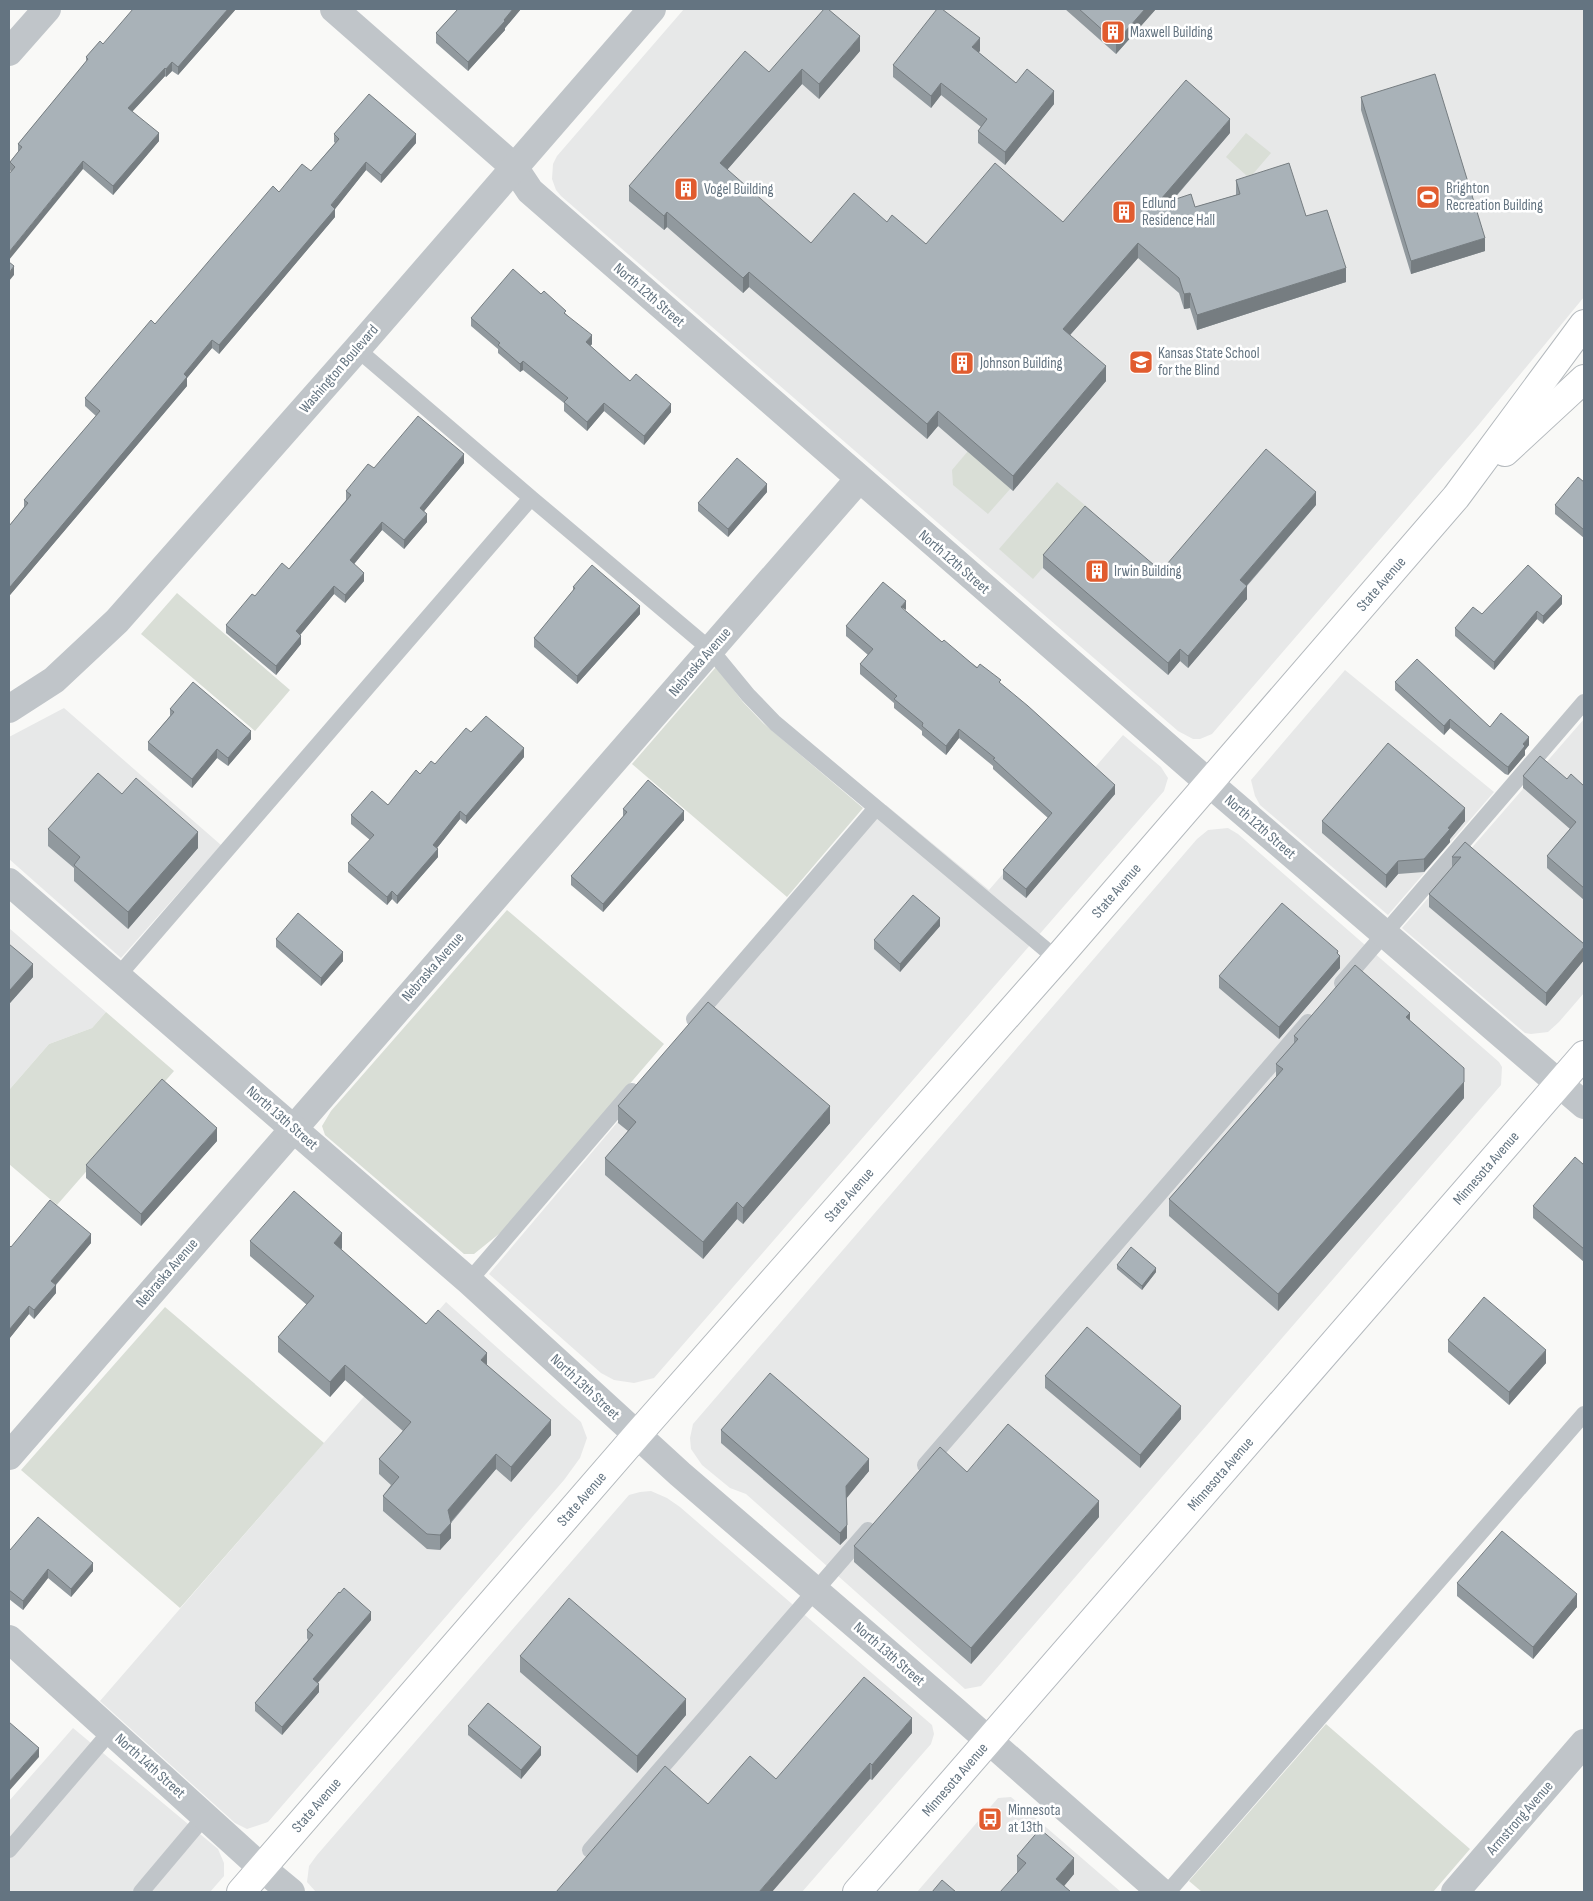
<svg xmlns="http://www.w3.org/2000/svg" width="1593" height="1901" font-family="'Sofia Sans Condensed',sans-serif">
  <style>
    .built { fill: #e7e8e8 }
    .green { fill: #d9ded6 }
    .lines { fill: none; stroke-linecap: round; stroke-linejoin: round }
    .secondary-casing { stroke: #b5babf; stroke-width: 30 }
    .primary-casing { stroke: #b4b9bd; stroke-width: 30 }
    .service { stroke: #c0c5c9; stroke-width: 16 }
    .minor { stroke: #c0c5c9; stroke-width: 28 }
    .tertiary { stroke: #c0c5c9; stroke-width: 28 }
    .secondary { stroke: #fff; stroke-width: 28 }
    .primary { stroke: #fff; stroke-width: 28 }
    .wall { fill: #91999e }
    .shaded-wall { fill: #767d81 }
    .building { fill: #a9b2b8; stroke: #767d81 }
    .labels { text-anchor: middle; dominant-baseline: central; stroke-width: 5; stroke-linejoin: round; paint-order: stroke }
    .poi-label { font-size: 15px; fill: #647481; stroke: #fff; text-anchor: start }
    .street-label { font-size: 15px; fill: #647481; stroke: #fff }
  </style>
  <rect width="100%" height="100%" fill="#f9f9f7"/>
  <path class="built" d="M684 9H1584V297L1476 428 1212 734 1200 739H1193L1178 731 561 196 556 190 552 179 553 164 557 156Z
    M1345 670 1494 792 1388 915 1260 805 1255 796 1251 780Z
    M64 708 221 845 121 958 9 859V737Z
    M1584 719V993L1559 1022 1548 1032 1531 1034 1525 1033 1402 928Z
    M1123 735 1161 767 1168 778 1164 791 654 1378 634 1383 614 1380 601 1373 489 1274 886 805 989 890Z
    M1228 828 1238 834 1499 1062 1502 1067 1501 1085 981 1686 965 1689 746 1494 730 1488 702 1465 691 1449 690 1438 693 1424 1197 839 1208 830Z
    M9 928 106 1012 92 1028 49 1044 9 1090Z
    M446 1302 581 1422 587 1438 580 1458 564 1480 268 1822 247 1829 235 1823 100 1701Z
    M651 1491 667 1498 680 1507 932 1725 934 1734 931 1744 802 1892H316L307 1882 309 1866 317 1855 629 1495 640 1492Z
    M73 1728 218 1849 224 1863V1876L210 1892H9V1801Z
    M1011 1797 1121 1892H917L998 1798Z"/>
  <path class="green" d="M1246 133 1271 153 1253 174 1247 176 1226 157Z
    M968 451 1011 488 988 514 953 485 952 470Z
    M1057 482 1092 511 1033 579 999 549Z
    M177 593 290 690 255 731 141 634Z
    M716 667 743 702 763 723 863 808 787 897 632 764Z
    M507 910 664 1044 505 1229 474 1254H464L325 1135 322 1126 331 1111Z
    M106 1012 174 1071 57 1205 9 1164V1090L49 1044 92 1028Z
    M165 1307 324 1443 180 1608 21 1470Z
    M1326 1724 1470 1849 1433 1892H1202L1189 1881Z"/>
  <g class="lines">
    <g class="secondary-casing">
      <g id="secondary">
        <path id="s1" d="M857 1892 1584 1055"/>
      </g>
    </g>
    <g class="primary-casing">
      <g id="primary">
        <path d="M1505 452 1584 379"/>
        <path id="s2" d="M241 1892 637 1435 1057 959 1456 497 1584 324"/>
      </g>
    </g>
    <path class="service" d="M357 349 531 498
      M118 976 531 498 711 650 748 695 775 723 1057 959
      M1342 983 1584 702
      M694 1019 876 808
      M469 1281 632 1091
      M925 1465 1308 1022
      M9 1850 111 1731
      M590 1850 868 1530
      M141 1892 205 1816
      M1168 1892 1584 1414"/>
    <path class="minor" d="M334 9 514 167 530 191 1209 783 1584 1105
      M9 52 47 9
      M9 1456 859 479
      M9 1639 262 1868 291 1892
      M1455 1892 1584 1743"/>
    <path class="tertiary" d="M9 709 54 680 117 621 357 349 652 9
      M9 882 469 1281 680 1474 954 1710 1161 1892"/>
    <use href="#secondary" class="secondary"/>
    <use href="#primary" class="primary"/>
  </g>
  <path class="wall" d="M236 9 178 75 172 71 166 77 165 76 132 112 159 141 113 195 83 169 11 172 10 170V162L18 152V144L86 62V57L103 44Z
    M458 9H521L505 28V30L468 71 436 43V33Z
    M1065 9H1156L1116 54Z
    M860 51 819 99 802 84 727 170 811 243 887 222 926 244 1063 222 1230 133 1173 200 1195 207 1236 195V180L1306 216 1346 282 1197 330 1190 308 1184 309 1179 293 1138 258 1070 335 1106 381 1013 491 938 426 927 439 749 287 743 293 667 227 664 230 629 201V186L769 72Z
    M980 51 978 52 1016 83 1054 104 1005 165 978 143V131L981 127 941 95 931 108 893 77V65Z
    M1361 97 1485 251 1411 274 1361 110Z
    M334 134 416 143 381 183 366 170 335 209V217L219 354 212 348 187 378V386L10 595H9V526L24 507V500L96 416 85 406V398L155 324 311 171 335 143 334 142Z
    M541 294 566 314 592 344 590 346 630 381 671 412 644 445 604 411 587 431 564 411V403L523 370 520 372 498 353V349L471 326V318Z
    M464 463 424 511 427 522 404 549 382 530 354 564 364 581 345 603 334 594 300 635 301 644 276 675 226 633V625L255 596 289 569 346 500V491L374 468Z
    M1584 482V538L1555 514V505Z
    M767 492 728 537 698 511V503Z
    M1316 505 1247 586V599L1188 668 1180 661 1168 675 1043 568V555L1161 571Z
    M573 587 640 614 577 684 534 647V638L573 591Z
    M1562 604 1543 624 1537 619 1494 670 1455 636V628L1482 614Z
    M906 611 942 642 1001 684 1115 794 1026 898 1003 879V870L1048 818 993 769V766L959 738 946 755 922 735V731L894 708V703L860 674V664L868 655 846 636V626Z
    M1395 682 1490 727 1529 745 1525 750V755L1508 775 1505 774 1450 728 1444 735 1395 690Z
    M170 709 251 739 228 766 217 758 192 788 148 750V742L170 716Z
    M524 757 466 824 460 819 437 848 438 857 397 904 392 899 387 905 348 872V863L370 840 351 824V815L388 805 420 774 435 764Z
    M1523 776 1567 779 1584 786V900L1547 868V856L1570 829 1523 788Z
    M122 794 198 848 128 929 74 881V868L48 846V829Z
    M623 809 684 820 603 912 571 885V876L623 817Z
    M1322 821H1465L1450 839V842L1424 872 1398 874 1386 888 1322 833Z
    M1465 842 1584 944V960L1546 1006 1429 907V894L1452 868V857Z
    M940 926 900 972 874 949V940Z
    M276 939 343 961 321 986 276 947Z
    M9 944 33 977 10 1003 9 1001Z
    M1338 954 1340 968 1279 1039 1219 988V976Z
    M1410 1021 1464 1098 1278 1311 1169 1216V1199L1276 1077V1064L1294 1043V1036Z
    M618 1106 830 1123 743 1224 737 1219 703 1259 605 1175V1158L628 1131 618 1123Z
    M217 1141 141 1226 86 1178V1165Z
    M1584 1165V1262L1533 1218V1206Z
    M250 1241 342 1248 341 1250 426 1324 487 1365 551 1435 511 1482 496 1469 451 1523V1538L440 1550 427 1549 383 1511V1496L391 1485 379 1474V1459L403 1431 345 1380 330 1397 278 1352V1337L307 1305 250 1256Z
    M91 1243 56 1285V1293L34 1319 29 1314 9 1339V1245L11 1247Z
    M1117 1265 1156 1272 1142 1290 1117 1269Z
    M1448 1340 1546 1363 1509 1405 1448 1352Z
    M1045 1376 1181 1419 1140 1468 1045 1388Z
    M721 1430 869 1471 846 1498 847 1538 840 1545 721 1443Z
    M1099 1517 971 1664 854 1562V1546Z
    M9 1549 10 1550 93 1571 71 1597 48 1578 23 1610 9 1599Z
    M1457 1583 1577 1607 1533 1659 1457 1596Z
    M371 1620 318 1683 319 1692 282 1735 255 1711V1703L308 1640 307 1638V1630Z
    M520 1656 686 1715 637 1773 520 1672Z
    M468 1726 541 1755 521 1779 468 1735Z
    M912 1733 872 1780 870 1779 708 1804 776 1779Z
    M1017 1856 1074 1874 1064 1886 1017 1873Z"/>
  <path class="shaded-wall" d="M228 9H236L178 75V67Z
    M513 9H521L505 28V30L468 71V62Z
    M1145 9H1156L1116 54V42Z
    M860 36V51L819 99V84Z
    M980 38V51L972 60V47Z
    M172 62V71L166 77V69Z
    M165 68V76L128 116V108Z
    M802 69V84L720 178V163Z
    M941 83V95L931 108V96Z
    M1054 91V104L1005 165V152Z
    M1230 119V133L1155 220V206Z
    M159 133V141L113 195V186Z
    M416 134V143L381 183V175Z
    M83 161V169L9 260V252Z
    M366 162V170L335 209V217L219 354V345Z
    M667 212V227L664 230V216Z
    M1485 238V251L1411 274V261Z
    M1138 243V258L1063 343V329Z
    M14 266V275L9 281V273Z
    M1346 268V282L1197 330V315Z
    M749 272V287L743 293V278Z
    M1190 293V308L1184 309V294Z
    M592 335V344L586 351V342Z
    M212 340V348L187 378V386L10 595V587Z
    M523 361V370L520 372V364Z
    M1106 366V381L1013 491V476Z
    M604 403V411L587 431V422Z
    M671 404V412L644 445V436Z
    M938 411V426L927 439V424Z
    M464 454V463L420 516V508Z
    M767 484V492L728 537V529Z
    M1316 492V505L1240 593V580Z
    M427 514V522L404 549V540Z
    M382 522V530L350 569V560Z
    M364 573V581L345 603V595Z
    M334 586V594L296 640V631Z
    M1247 586V599L1188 668V656Z
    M1562 596V604L1543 624V616Z
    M906 601V610L901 607Z
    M640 606V614L577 684V676Z
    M1537 611V619L1494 670V662Z
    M301 636V644L276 675V666Z
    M1180 649V661L1168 675V663Z
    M1450 719V728L1444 735V726Z
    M959 729V738L946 755V746Z
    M251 731V739L228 766V758Z
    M1529 737V745L1525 750V755L1508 775V767L1523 744Z
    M524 748V757L466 824V816Z
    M217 749V758L192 788V779Z
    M1115 785V794L1026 898V889Z
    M1465 808V821L1450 839V842L1424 872V859L1448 828Z
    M460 811V819L433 853V845Z
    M684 811V820L603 912V904Z
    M198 832V848L128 929V912Z
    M438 849V857L397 904V896Z
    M1398 861V874L1386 888V875Z
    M392 891V899L387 905V897Z
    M940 918V926L900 972V964Z
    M1584 947V960L1546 1006V993Z
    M1338 951V958L1340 956V968L1279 1039V1027Z
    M343 952V961L321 986V978Z
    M33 964V977L10 1003V990Z
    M1410 1013V1029L1406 1017Z
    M1464 1082V1098L1278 1311V1294Z
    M830 1106V1123L743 1224V1208Z
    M217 1128V1141L141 1226V1214Z
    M737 1202V1219L703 1259V1242Z
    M342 1233V1248L334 1258V1243Z
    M91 1234V1243L51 1290V1281Z
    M1156 1268V1272L1142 1290V1286Z
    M56 1285V1293L34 1319V1310Z
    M29 1306V1314L9 1339V1330Z
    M1546 1350V1363L1509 1405V1392Z
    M487 1353V1368L481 1360Z
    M345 1365V1380L330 1397V1382Z
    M1181 1406V1419L1140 1468V1455Z
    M551 1420V1435L511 1482V1467Z
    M496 1454V1469L448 1525V1510Z
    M869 1459V1471L846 1499V1486Z
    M1099 1501V1517L971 1664V1648Z
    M451 1523V1538L440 1550V1535Z
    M847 1525V1538L840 1545V1533Z
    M93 1563V1571L71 1597V1589Z
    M48 1569V1578L23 1610V1601Z
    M1577 1594V1607L1533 1659V1647Z
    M371 1612V1620L313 1688V1679Z
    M319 1684V1692L282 1735V1727Z
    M686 1699V1715L637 1773V1756Z
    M912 1718V1733L872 1780V1765Z
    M541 1747V1755L521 1779V1770Z
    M39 1748V1757L9 1791V1782Z
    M870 1763V1779L772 1892H759Z
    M1074 1858V1874L1059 1892 1056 1879Z"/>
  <path class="building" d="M133 9H228L178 67 172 62 166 69 165 68 128 108 159 133 113 186 83 161 9 252V174L15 167 10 162 22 147 18 144 88 59 86 57 100 41 103 44Z
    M458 9H513L504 20 505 21 468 62 436 33Z
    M824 9H828L860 36 819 84 802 69 720 163 811 243 854 193 887 222 892 215 926 244 995 163 1063 222 1186 80 1230 119 1155 206 1191 194 1195 207 1240 194 1236 180 1289 163 1306 216 1327 210 1346 268 1197 315 1190 293 1184 294 1179 278 1138 243 1063 329 1106 366 1013 476 938 411 927 424 749 272 743 278 667 212 664 216 629 186 745 51 769 72Z
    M937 9H942L980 38 972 47 1016 83 1027 69 1054 91 1005 152 978 131 987 119 941 83 931 96 893 65Z
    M1079 9H1145L1116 42Z
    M1435 74 1485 238 1411 261 1361 97Z
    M369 94 416 134 381 175 366 162 331 205 335 209 219 345 212 340 184 374 187 377 10 587 9 586V526L28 503 24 500 100 411 85 398 151 320 155 324 273 186 279 192 302 164 311 171 339 139 334 134Z
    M9 262 14 266 9 273Z
    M513 269 541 294 544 291 566 311 564 313 592 335 586 342 630 381 636 374 671 404 644 436 604 403 587 422 564 402 568 398 523 361 520 364 498 345 500 343 471 318Z
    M418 416 464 454 420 508 427 514 404 540 382 522 350 560 364 573 345 595 334 586 296 631 301 636 276 666 226 625 252 594 255 596 282 563 289 569 351 495 346 491 368 464 374 468Z
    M1266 449 1316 492 1240 580 1247 586 1188 656 1180 649 1168 663 1043 555 1085 506 1161 571Z
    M737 458 767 484 728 529 698 503Z
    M1578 477 1584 482V530L1555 505Z
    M592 565 640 606 577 676 534 638 575 588 573 587Z
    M1528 565 1562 596 1543 616 1537 611 1494 662 1455 628 1473 607 1482 614Z
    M883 582 906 601 901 607 942 642 944 640 977 668 980 664 1001 680 999 682 1028 706 1115 785 1026 889 1003 870 1052 813 993 759 995 758 959 729 946 746 922 726 923 723 894 699 897 696 860 664 873 649 846 626Z
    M1417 659 1490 727 1501 713 1529 737 1523 744 1525 746 1508 767 1505 765 1450 719 1444 726 1395 682Z
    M193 682 251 731 228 758 217 749 192 779 148 742 174 712 170 709Z
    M486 716 524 748 466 816 460 811 433 845 438 849 397 896 392 891 387 897 348 863 374 835 351 815 372 791 388 805 416 770 420 774 431 761 435 764 466 728 471 732Z
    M1388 743 1465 808 1448 828 1450 829 1424 859 1398 861 1386 875 1322 821Z
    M1540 756 1567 779 1571 774 1584 786V888L1547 856 1576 822 1523 776Z
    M98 773 122 794 136 778 198 832 128 912 74 865 80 857 48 829Z
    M648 780 684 811 603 904 571 876 627 812 623 809Z
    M1465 842 1584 944V947L1546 993 1429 894 1461 857H1452Z
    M913 895 940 918 900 964 874 940Z
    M1282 903 1338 951 1337 953 1340 956 1279 1027 1219 976Z
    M298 913 343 952 321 978 276 939Z
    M9 944 33 964 10 990 9 989Z
    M1355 965 1410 1013 1406 1017 1464 1068V1082L1278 1294 1169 1199 1283 1069 1276 1064 1298 1039 1294 1036Z
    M708 1002 830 1106 743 1208 737 1202 703 1242 605 1158 636 1122 618 1106Z
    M162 1079 217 1128 141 1214 86 1165Z
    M1575 1157 1584 1165V1249L1533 1206Z
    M294 1191 342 1233 334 1243 426 1324 438 1310 487 1353 481 1360 551 1420 511 1467 496 1454 448 1510 451 1523 440 1535 427 1534 383 1496 399 1477 379 1459 411 1422 345 1365 330 1382 278 1337 314 1296 250 1241Z
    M50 1200 91 1234 51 1281 56 1285 34 1310 29 1306 9 1330V1245L11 1247Z
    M1131 1247 1156 1268 1142 1286 1117 1265Z
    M1484 1297 1546 1350 1509 1392 1448 1340Z
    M1087 1327 1181 1406 1140 1455 1045 1376Z
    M770 1373 869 1459 846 1486 847 1525 840 1533 721 1430Z
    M1008 1424 1099 1501 971 1648 854 1546 940 1447 967 1472Z
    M38 1517 93 1563 71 1589 48 1569 23 1601 9 1590V1549L10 1550Z
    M1502 1531 1577 1594 1533 1647 1457 1583Z
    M344 1588 371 1612 313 1679 319 1684 282 1727 255 1703 313 1635 307 1630 339 1592 340 1593Z
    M569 1598 686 1699 637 1756 520 1656Z
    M864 1677 912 1718 872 1765 870 1763 759 1892H556L665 1766 708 1804 750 1756 776 1779Z
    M488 1703 541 1747 521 1770 468 1726Z
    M9 1722 39 1748 9 1782Z
    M1040 1829 1074 1858 1056 1879 1071 1892H1000L1026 1863 1017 1856Z
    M942 1880 956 1892H932Z"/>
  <defs>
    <g id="building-square" transform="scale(1.25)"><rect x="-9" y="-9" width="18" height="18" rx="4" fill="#e15c2f" stroke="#fff"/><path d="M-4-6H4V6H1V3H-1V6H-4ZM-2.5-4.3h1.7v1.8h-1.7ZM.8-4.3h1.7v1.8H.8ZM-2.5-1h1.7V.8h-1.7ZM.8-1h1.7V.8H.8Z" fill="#fff"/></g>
    <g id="stadium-square" transform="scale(1.25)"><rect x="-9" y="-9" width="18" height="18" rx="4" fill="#e15c2f" stroke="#fff"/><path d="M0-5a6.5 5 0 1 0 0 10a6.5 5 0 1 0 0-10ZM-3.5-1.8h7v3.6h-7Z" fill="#fff"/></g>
    <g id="school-square" transform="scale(1.25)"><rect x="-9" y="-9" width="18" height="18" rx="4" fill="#e15c2f" stroke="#fff"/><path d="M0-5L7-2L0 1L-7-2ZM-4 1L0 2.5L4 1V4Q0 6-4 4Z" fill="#fff"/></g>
    <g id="bus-square" transform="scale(1.25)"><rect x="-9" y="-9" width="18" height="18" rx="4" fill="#e15c2f" stroke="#fff"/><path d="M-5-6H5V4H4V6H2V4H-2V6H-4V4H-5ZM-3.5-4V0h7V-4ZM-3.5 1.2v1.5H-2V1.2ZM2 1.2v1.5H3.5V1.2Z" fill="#fff"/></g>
  </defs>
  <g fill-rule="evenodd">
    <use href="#building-square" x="1113" y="32"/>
    <use href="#building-square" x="686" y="189"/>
    <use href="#stadium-square" x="1428" y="197"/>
    <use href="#building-square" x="1124" y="212"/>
    <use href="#school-square" x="1141" y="362"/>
    <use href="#building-square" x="962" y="363"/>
    <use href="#building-square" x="1097" y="571"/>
    <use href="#bus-square" x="990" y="1819"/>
  </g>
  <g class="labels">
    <g class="poi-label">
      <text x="1130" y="32">Maxwell Building</text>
      <text x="1446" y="188">Brighton<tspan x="1446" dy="17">Recreation Building</tspan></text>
      <text x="704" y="189">Vogel Building</text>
      <text x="1142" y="203">Edlund<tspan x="1142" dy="17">Residence Hall</tspan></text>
      <text x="1158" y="353">Kansas State School<tspan x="1158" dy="17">for the Blind</tspan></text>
      <text x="980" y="363">Johnson Building</text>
      <text x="1114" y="571">Irwin Building</text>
      <text x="1008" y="1810">Minnesota<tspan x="1008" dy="17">at 13th</tspan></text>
    </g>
    <g class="street-label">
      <text transform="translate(649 295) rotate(41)">North 12th Street</text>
      <text transform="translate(339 369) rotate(-49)">Washington Boulevard</text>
      <text transform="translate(954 562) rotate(41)">North 12th Street</text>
      <text stroke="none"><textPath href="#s2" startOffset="1735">State Avenue</textPath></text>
      <text transform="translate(700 662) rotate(-49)">Nebraska Avenue</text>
      <text transform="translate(1260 827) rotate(41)">North 12th Street</text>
      <text stroke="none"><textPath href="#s2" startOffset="1330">State Avenue</textPath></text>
      <text transform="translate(433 967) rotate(-49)">Nebraska Avenue</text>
      <text transform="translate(282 1118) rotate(41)">North 13th Street</text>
      <text stroke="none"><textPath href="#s1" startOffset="959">Minnesota Avenue</textPath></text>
      <text stroke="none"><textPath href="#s2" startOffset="925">State Avenue</textPath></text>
      <text transform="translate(167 1273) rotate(-49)">Nebraska Avenue</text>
      <text transform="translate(585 1387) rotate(43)">North 13th Street</text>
      <text stroke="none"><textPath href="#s1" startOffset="554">Minnesota Avenue</textPath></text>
      <text stroke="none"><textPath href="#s2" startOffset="520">State Avenue</textPath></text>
      <text transform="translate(889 1654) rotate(41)">North 13th Street</text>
      <text transform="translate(150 1766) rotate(42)">North 14th Street</text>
      <text stroke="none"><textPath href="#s1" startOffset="149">Minnesota Avenue</textPath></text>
      <text stroke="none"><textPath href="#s2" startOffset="115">State Avenue</textPath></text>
      <text transform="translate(1520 1818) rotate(-49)">Armstrong Avenue</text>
    </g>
  </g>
  <rect width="1593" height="1901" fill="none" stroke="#647481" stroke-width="20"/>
</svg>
